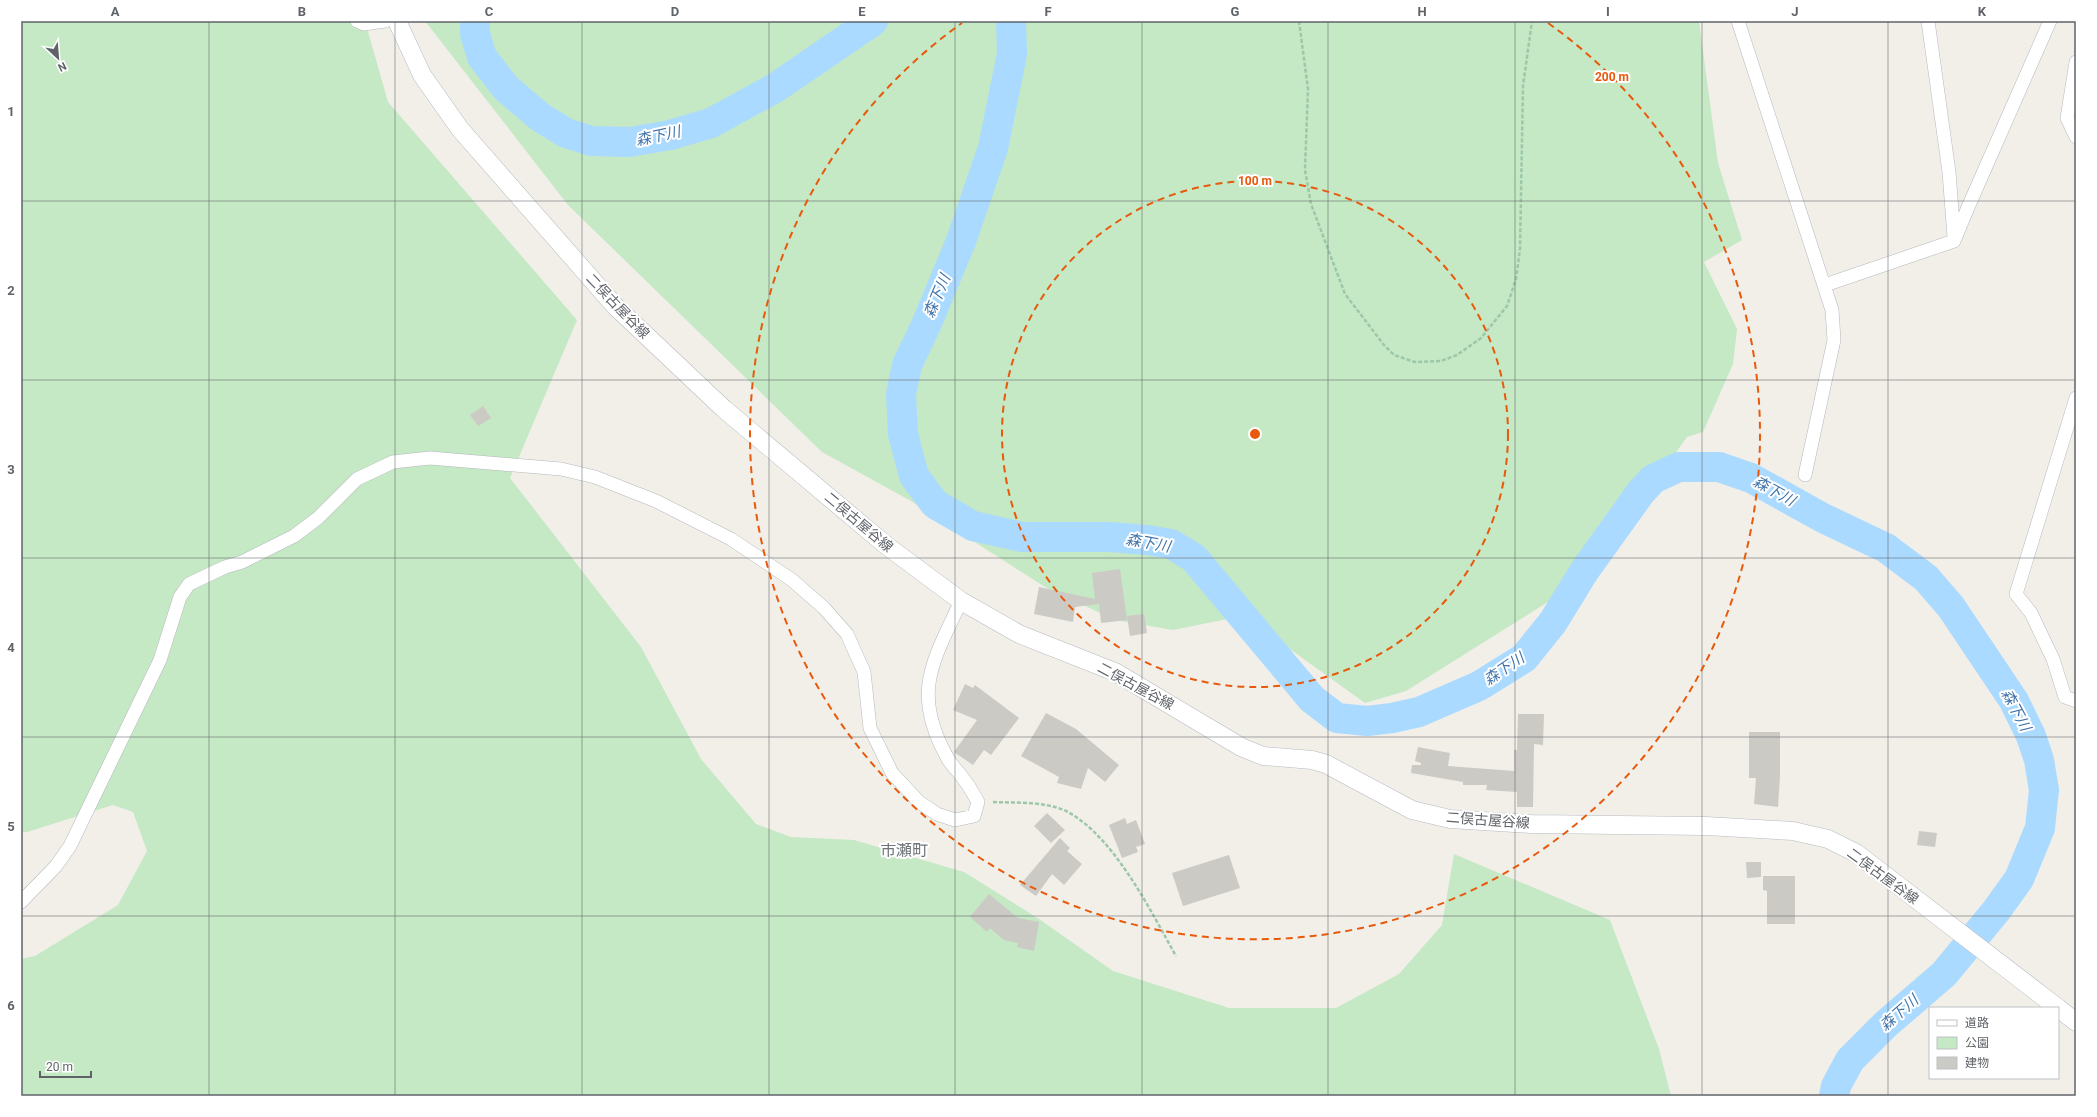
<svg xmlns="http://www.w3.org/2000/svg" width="2097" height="1117" font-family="Roboto,'Noto Sans JP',sans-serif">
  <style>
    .green { fill: #c5e8c5 }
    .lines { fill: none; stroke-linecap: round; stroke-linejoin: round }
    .river { stroke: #aadaff; stroke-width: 30 }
    .building { fill: #cccac5 }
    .minor-casing { stroke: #b5b8bc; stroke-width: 14 }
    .secondary-casing { stroke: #b6babf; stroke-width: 19 }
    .path { stroke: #9cc7a9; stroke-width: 2.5; stroke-dasharray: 4 2; stroke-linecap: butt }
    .minor { stroke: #fff; stroke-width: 13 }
    .secondary { stroke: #fff; stroke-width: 18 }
    .grid { fill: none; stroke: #5f6368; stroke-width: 1; stroke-opacity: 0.55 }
    .ring { fill: none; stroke: #e8590c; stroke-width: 2; stroke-dasharray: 7 5 }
    .labels { text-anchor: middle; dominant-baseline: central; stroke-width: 4; stroke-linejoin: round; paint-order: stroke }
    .street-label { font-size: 14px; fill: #5f6368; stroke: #fff }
    .water-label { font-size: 15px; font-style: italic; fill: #4174aa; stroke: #fff }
    .quarter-label { font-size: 16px; fill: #70757a; stroke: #fff }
    .centre { fill: #e8590c; stroke: #fff; stroke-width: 2 }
    .ring-label { font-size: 12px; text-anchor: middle; font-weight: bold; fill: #e8590c; stroke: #fff; stroke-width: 4; stroke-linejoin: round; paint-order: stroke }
    .neatline { fill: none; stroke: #5f6368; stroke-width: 1.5 }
    .grid-label { font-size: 13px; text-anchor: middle; font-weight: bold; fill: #5f6368 }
  </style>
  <rect width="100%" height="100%" fill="#f1efe8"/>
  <path class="green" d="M21 21H365L388 102 577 320 510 478 641 647 701 759 756 824 791 837 854 840 964 872 1039 919 1113 971 1229 1008H1336L1399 974 1442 925 1454 854 1610 920 1659 1049 1671 1096H21V959L35 956 118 905 147 851 133 812 113 805 27 832H21Z
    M425 21H1699L1718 163 1742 240 1704 262 1737 329 1733 364 1703 432 1687 437 1586 578 1406 691 1365 703 1294 652 1237 617 1173 630 1115 620 1045 587 911 501 822 452 568 205Z"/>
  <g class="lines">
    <path class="river" d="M475 21V34L482 57 506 88 540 117 566 133 591 141 630 142 670 135 711 123 775 88 873 21
      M1011 21 1012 54 993 148 961 241 927 323 907 365 901 394 903 434 914 476 935 504 973 526 1022 537H1110L1147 540 1171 544 1194 558 1312 699 1337 718 1367 721 1392 718 1419 712 1479 686 1524 658 1553 622 1585 570 1641 492 1653 479 1679 467H1719L1751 478 1823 518 1886 548 1926 578 1951 607 2014 701 2031 736 2039 760 2044 790 2040 828 2019 879 1996 911 1944 974 1886 1024 1850 1060 1836 1086 1834 1096"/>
  </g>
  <path class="building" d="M483 406 491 418 478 426 470 415Z
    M1120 569 1127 620 1101 623 1099 604 1075 607 1073 622 1034 614 1039 587 1095 599 1092 573Z
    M1144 614 1147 633 1130 636 1127 616Z
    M965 684 973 688 975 685 1019 718 991 755 984 750 973 765 954 752 977 720 953 710Z
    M1046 713 1076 729 1119 765 1105 782 1088 768 1081 789 1057 783 1059 777 1021 756Z
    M1518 714H1544L1543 745 1534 744 1533 807H1517V792L1486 790 1487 785H1463V782L1411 773 1412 765H1421V763L1415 761 1418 747 1450 753 1448 766 1514 771V750H1517Z
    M1749 732H1780V776L1778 807 1754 804 1756 778H1749Z
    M1047 813 1065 830 1051 843 1034 826Z
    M1125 818 1127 824 1136 820 1145 844 1136 847 1138 852 1122 858 1109 825Z
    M1919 831 1937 833 1935 847 1917 845Z
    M1060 838 1070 848 1067 851 1082 864 1064 885 1052 874 1036 896 1020 885Z
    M1229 855 1240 888 1183 906 1172 873Z
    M1746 862H1761V877L1747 878Z
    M1763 876H1795V924H1767V891L1763 890Z
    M989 894 1018 918 1039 922 1034 951 1017 947 1018 943 1004 940 990 928 987 932 970 917Z"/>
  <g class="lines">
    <g class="minor-casing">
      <path id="minor" d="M357 21 364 24 385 21
        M1738 21 1832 310 1834 340 1805 475
        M1928 21 1949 172 1954 237
        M2076 62 2067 118 2076 137
        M1954 241 1969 205 2050 21
        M1825 285 1954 241
        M2076 398 2016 594 2031 613 2053 659 2065 697 2076 701
        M21 902 56 866 70 846 160 660 180 597 189 584 225 567 242 562 294 536 318 518 357 479 393 462 430 458 561 469 595 477 656 501 731 539 792 580 824 608 847 634 864 672 870 728 892 773 919 802 937 814 955 820 974 816 978 802C974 795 970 787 965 781 960 773 953 767 948 759 911 693 932 663 961 601"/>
    </g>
    <g class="secondary-casing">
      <path id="secondary" d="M397 21 422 75 460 129 615 306 724 409 887 546 961 601 1019 634 1115 672 1241 747 1263 756 1312 760 1326 764 1412 810 1450 819 1531 824 1706 826 1793 831 1828 839 1856 853 2058 1008
        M2058 1008 2076 1022"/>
    </g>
    <path class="path" d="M1299 21 1308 89 1305 170 1311 204 1345 294 1384 345 1394 355 1415 362 1441 361 1457 355 1481 338 1507 306 1516 279 1520 249 1523 86 1532 21
      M993 802C1015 803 1047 801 1068 812 1115 838 1150 910 1176 956"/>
    <use href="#minor" class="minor"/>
    <use href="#secondary" class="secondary"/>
  </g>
  <path class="grid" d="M209 21V1096M395 21V1096M582 21V1096M769 21V1096M955 21V1096M1142 21V1096M1328 21V1096M1515 21V1096M1702 21V1096M1888 21V1096M21 201H2076M21 380H2076M21 558H2076M21 737H2076M21 916H2076"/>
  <g class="ring">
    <circle cx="1255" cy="434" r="253"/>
    <path d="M1548 23A505 505 0 1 1 962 23"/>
  </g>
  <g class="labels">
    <g class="street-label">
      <text transform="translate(618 306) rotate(46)">二俣古屋谷線</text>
      <text transform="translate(859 522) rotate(40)">二俣古屋谷線</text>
      <text transform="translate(1136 686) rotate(28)">二俣古屋谷線</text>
      <text transform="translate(1488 820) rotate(4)">二俣古屋谷線</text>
      <text transform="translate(1883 876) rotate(36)">二俣古屋谷線</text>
    </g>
    <g class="water-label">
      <text transform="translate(658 136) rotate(-12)">森下川</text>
      <text transform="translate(937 296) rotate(-67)">森下川</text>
      <text transform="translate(1774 491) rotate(29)">森下川</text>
      <text transform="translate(1148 543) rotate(10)">森下川</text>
      <text transform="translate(1504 669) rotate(-34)">森下川</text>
      <text transform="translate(2016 710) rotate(62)">森下川</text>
      <text transform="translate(1899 1013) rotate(-41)">森下川</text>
    </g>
    <g class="quarter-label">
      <text x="904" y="850">市瀬町</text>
    </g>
  </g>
  <circle cx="1255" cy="434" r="6" class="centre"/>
  <g class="ring-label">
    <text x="1612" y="81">200 m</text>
    <text x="1255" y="185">100 m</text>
  </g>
  <rect width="2097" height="1117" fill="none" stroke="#ffffff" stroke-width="44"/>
  <rect x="1929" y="1007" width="130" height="72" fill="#ffffff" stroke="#bfc1c3"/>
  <rect x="1937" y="1020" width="20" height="6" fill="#ffffff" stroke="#bfc1c3"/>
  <text x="1965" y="1027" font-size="12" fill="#5f6368">道路</text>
  <rect x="1937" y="1037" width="20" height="12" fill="#c5e8c5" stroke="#bfc1c3"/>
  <text x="1965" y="1047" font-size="12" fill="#5f6368">公園</text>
  <rect x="1937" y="1057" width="20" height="12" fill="#cccac5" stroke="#bfc1c3"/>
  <text x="1965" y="1067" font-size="12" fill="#5f6368">建物</text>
  <g transform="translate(58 58) rotate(154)" stroke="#ffffff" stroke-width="3" paint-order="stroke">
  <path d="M0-3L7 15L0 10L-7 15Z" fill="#5f6368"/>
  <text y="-6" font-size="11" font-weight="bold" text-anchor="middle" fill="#5f6368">N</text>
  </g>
  <path d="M40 1071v6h51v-6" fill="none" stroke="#5f6368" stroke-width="2"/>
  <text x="46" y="1071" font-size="12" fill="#5f6368" stroke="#ffffff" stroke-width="3" paint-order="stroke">20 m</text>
  <rect x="22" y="22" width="2053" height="1073" class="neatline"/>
  <g class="grid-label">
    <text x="115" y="16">A</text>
    <text x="302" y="16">B</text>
    <text x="489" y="16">C</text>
    <text x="675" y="16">D</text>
    <text x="862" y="16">E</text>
    <text x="1048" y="16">F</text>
    <text x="1235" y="16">G</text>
    <text x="1422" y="16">H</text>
    <text x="1608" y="16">I</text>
    <text x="1795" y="16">J</text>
    <text x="1982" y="16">K</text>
    <text x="11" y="116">1</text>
    <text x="11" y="295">2</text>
    <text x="11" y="474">3</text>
    <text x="11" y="652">4</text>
    <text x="11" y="831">5</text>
    <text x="11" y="1010">6</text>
  </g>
</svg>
